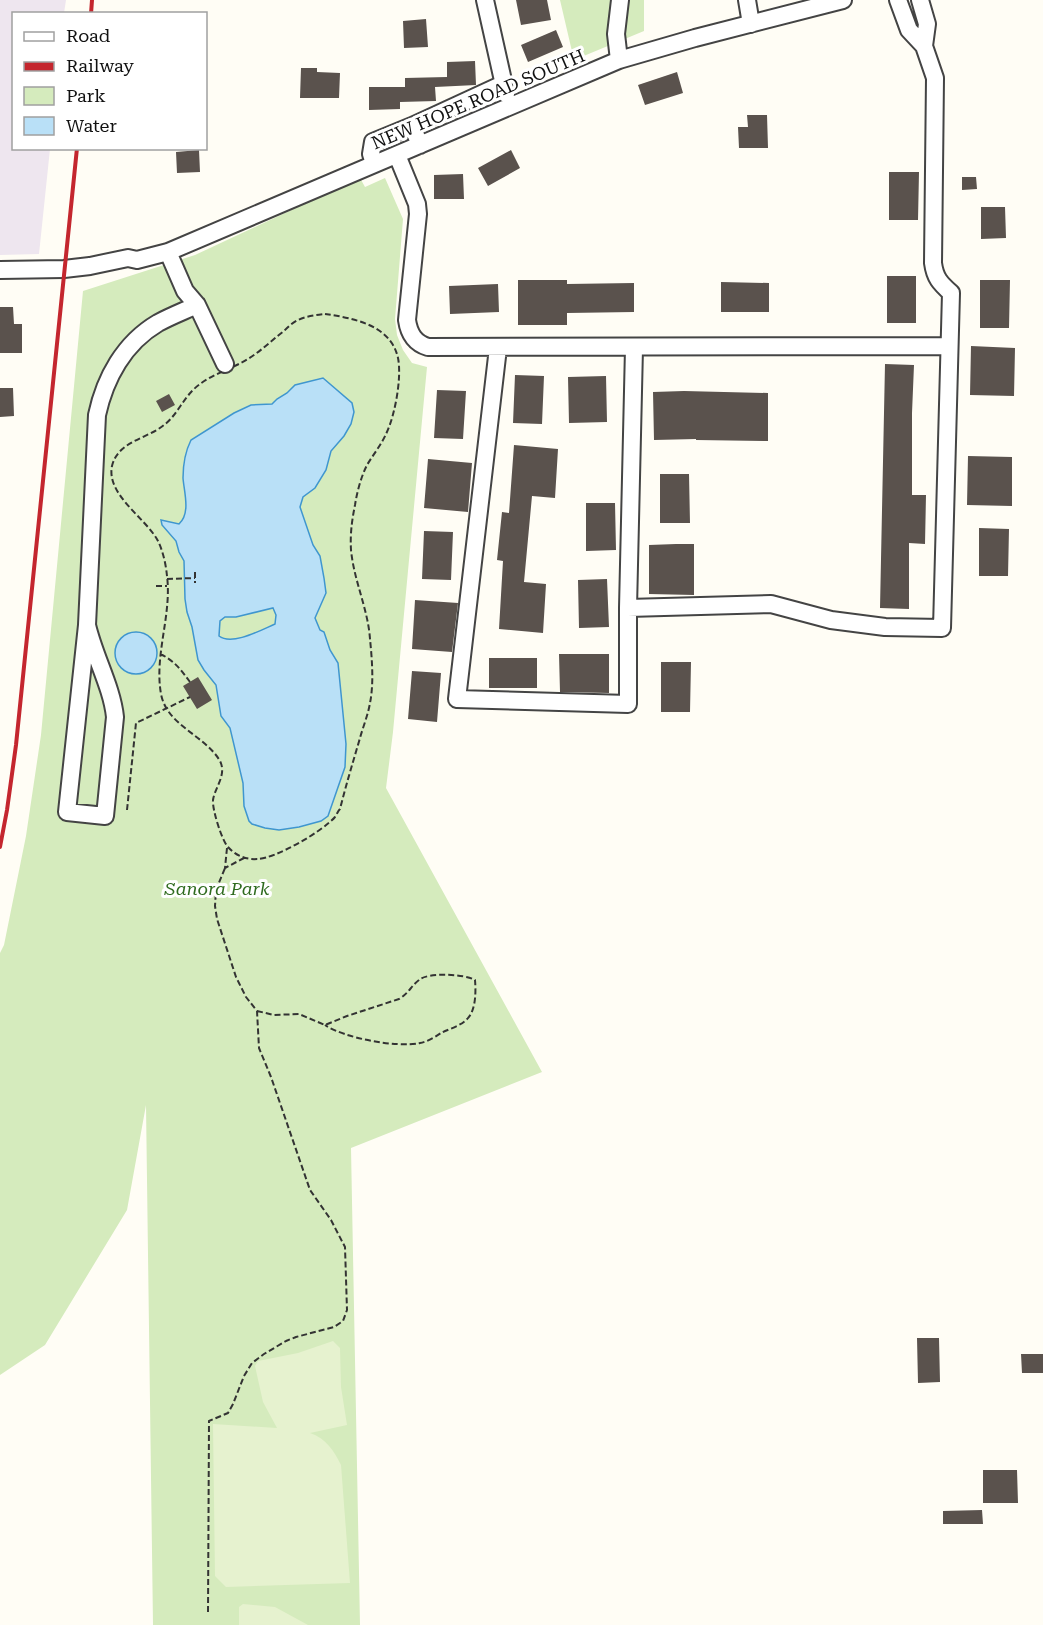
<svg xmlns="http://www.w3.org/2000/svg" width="1043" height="1625" font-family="'Roboto Serif',serif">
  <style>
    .industrial { fill: #eee6ef }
    .green { fill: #d5ebbd }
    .pitch { fill: #e6f2cf }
    .water { fill: #b9e0f7; stroke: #3f96cf; stroke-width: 1.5; fill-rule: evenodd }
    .building { fill: #5a524d }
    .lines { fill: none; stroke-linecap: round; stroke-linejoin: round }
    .minor-casing { stroke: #444; stroke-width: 20 }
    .path { stroke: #333; stroke-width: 2; stroke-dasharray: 6 3; stroke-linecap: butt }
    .minor { stroke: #fff; stroke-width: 16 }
    .rail { stroke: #c4262e; stroke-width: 4 }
    .labels { text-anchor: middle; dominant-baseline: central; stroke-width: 6; stroke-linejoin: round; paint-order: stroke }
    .street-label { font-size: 18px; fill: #111; stroke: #fff }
    .park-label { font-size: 18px; font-style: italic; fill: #2f6b1f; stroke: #fff }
  </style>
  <rect width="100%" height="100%" fill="#fffdf5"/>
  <path class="industrial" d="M0 0H66L64 13 14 14V148L50 149 39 254 0 255Z"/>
  <path class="green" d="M560 0H644V31L574 60Z
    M360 178 365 187 385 178 403 219 395 319 397 335 403 350 412 363 427 367 393 732 386 788 542 1072 351 1148 360 1625H153L146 1105 127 1210 45 1345 0 1375V953L4 945 26 836 41 735 83 291 195 255Z"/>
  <path class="pitch" d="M333 1341 340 1348 341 1387 347 1425 310 1433C326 1438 334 1451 341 1465L350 1583 226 1587 215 1576 213 1424 277 1428 263 1402 255 1366 258 1361 298 1353Z
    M243 1604 275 1607 308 1625H239V1607Z"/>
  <path class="water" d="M323 378 352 403 354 412 351 424 344 436 331 451 326 470 315 488 303 497 300 507 313 545 320 556 324 578 326 593 315 618 320 630 324 632 330 650 338 663 346 744 345 767 328 816 321 821 299 827 279 830 265 828 252 824 249 821 244 806 243 783 230 728 221 716 216 685 204 670 198 660 192 627 187 612 185 599 184 561 179 552 176 541 162 525 161 520 179 524C191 513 184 492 183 478 183 465 185 452 191 440L234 413 251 405 272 404 277 399 287 393 295 385ZM273 608 276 615 275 624C261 630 232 646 219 636L220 621 225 617H236Z
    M115 653a21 21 0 1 1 42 0a21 21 0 1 1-42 0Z"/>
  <path class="building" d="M516 0H547L551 20 521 25Z
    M426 19 428 47 404 48 403 21Z
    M556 30 563 47 528 62 521 45Z
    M475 61 476 85 435 87 436 101 400 102V109L369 110V87H405V78L447 77V62Z
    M301 68H317V72L340 73 339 98H300Z
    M677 72 683 93 645 105 638 85Z
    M747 115H767L768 148H739L738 127H748Z
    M199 150 200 172 177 173 176 152Z
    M511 150 520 168 488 186 478 168Z
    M889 172H919L918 220H889Z
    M463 174 464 199H434V175Z
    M962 177H976L977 189 962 190Z
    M981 207H1005L1006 238 981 239Z
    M887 276H916V323H887Z
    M518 280H567V284L634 283V312L567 313V325H518Z
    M980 280H1010L1009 328H980Z
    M721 282 769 283V312H721Z
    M498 284 499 312 450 314 449 286Z
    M0 307H13L14 324H22V353H0Z
    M971 346 1015 348 1014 396 970 395Z
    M885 364 914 365 912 413V495H926L925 544 909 543V609L880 608Z
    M515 375 544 376 542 424 513 423Z
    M606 376 607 422 569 423 568 377Z
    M0 388H13L14 416 0 417Z
    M437 390 466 391 463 439 434 438Z
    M684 391 768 393V441L696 440V439L654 440 653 392Z
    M169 394 175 405 162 412 156 401Z
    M514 445 558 449 555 498 532 496 524 582 546 584 543 633 499 629 503 561 497 560 502 512 509 513Z
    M968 456 1012 457V506L967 505Z
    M428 459 472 463 468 512 424 508Z
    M660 474H689L690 523H660Z
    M586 503H615L616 550 586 551Z
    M979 528 1009 529 1008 576H979Z
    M424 531 453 532 451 580 422 579Z
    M676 544H694V595L649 594V545Z
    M607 579 609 627 579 628 578 580Z
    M415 600 458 603 452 652 412 649Z
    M559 654H609V693L560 692Z
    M489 658H537V688H489Z
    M661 662H691L690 712H661Z
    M412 671 441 673 437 722 408 719Z
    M198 677 212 700 197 709 183 686Z
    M917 1338H939L940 1382 918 1383Z
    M1021 1354H1043V1373H1022Z
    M983 1470H1017L1018 1503H983Z
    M982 1510 983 1524H943V1511Z"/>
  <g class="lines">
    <g class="minor-casing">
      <path id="minor" d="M485 0 506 94
        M747 0 751 24
        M920 0 927 24 924 46
        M619 60 616 34 620 0
        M420 145 412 126 503 84
        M397 155 417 204 418 214 407 320C409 334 415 343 428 347L949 346
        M374 164 371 154 373 142 412 126
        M168 252 185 291 197 305 225 364
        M0 270 64 269 90 266 128 258 137 260 168 252 619 60 695 38 843 0
        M498 348 457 699 628 704V608L634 348
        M628 608 771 604 831 620 885 627 942 628 951 293C940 283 935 278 933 263L935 78 924 46 909 30 898 0
        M87 625 67 812 105 816 115 717C112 687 94 656 87 625L97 415C105 378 124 343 158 323 171 316 184 311 197 305"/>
    </g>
    <path class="path" d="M325 314C353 318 391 325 398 358 402 377 395 416 386 434 381 445 373 455 367 465 361 477 357 492 355 505 352 520 350 534 351 550 354 581 368 609 370 639 372 659 374 683 370 703 368 715 363 727 360 738 353 762 346 785 340 809 338 811 337 814 335 817 323 831 275 859 257 859 246 860 235 855 228 847 222 841 212 809 213 800 215 787 227 775 220 761 205 735 167 726 161 694 154 655 172 615 167 576 166 565 163 551 158 541 146 518 106 495 112 466 118 441 147 439 164 425 176 416 182 401 193 390 208 375 230 370 248 359 261 351 272 340 284 331 288 327 293 322 298 320 306 316 316 315 325 314Z
      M195 572V583
      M167 579 195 578
      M156 586H167
      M160 654C174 660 181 670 190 682
      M127 810 136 723 190 697
      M227 848 225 868 244 858
      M257 1011 274 1015 299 1014 325 1025 347 1016 399 999C409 993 411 986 419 980 428 972 465 974 475 980 476 992 476 1012 466 1020 460 1026 449 1029 441 1033 435 1037 427 1042 420 1043 397 1048 344 1038 325 1025
      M208 1612 209 1421 228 1413 233 1404 244 1376 252 1363 264 1354 286 1341 296 1337 334 1327 343 1321 347 1310 345 1247 331 1220 310 1190 271 1077 259 1048 257 1011 246 997 236 977 217 919 215 906 216 890 225 868"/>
    <use href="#minor" class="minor"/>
    <path class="rail" d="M91 14 92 0
      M0 847 7 810 16 745 77 148"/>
  </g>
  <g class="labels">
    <g class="street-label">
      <text transform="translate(478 99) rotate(-23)">NEW HOPE ROAD SOUTH</text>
    </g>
    <g class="park-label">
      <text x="217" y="888">Sanora Park</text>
    </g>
  </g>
  <rect x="12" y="12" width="195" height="138" fill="#ffffff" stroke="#a0a0a0" stroke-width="1.5"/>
  <rect x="24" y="32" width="30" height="9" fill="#ffffff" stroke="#a0a0a0" stroke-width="1.5"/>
  <text x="66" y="42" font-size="18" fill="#111111">Road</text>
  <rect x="24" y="62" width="30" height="9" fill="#c4262e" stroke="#a0a0a0" stroke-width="1.5"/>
  <text x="66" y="72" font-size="18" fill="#111111">Railway</text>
  <rect x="24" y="87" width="30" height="18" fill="#d5ebbd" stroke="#a0a0a0" stroke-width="1.5"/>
  <text x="66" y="102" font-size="18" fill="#111111">Park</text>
  <rect x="24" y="117" width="30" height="18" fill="#b9e0f7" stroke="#a0a0a0" stroke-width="1.5"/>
  <text x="66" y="132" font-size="18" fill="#111111">Water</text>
</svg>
